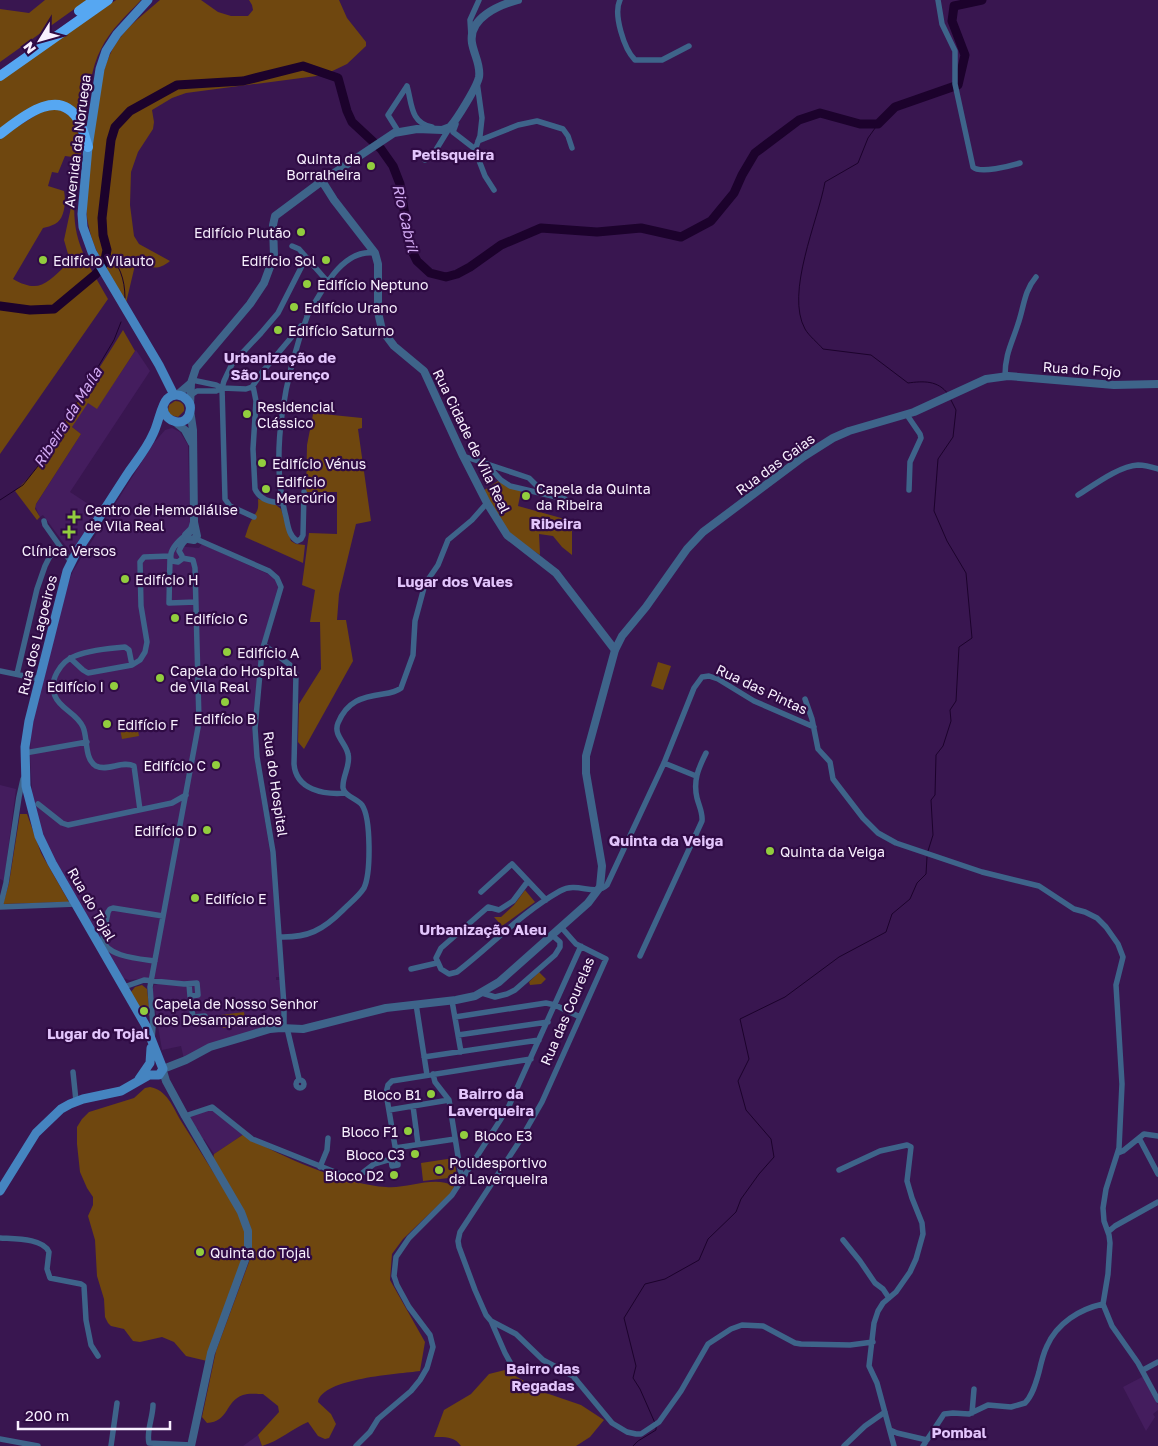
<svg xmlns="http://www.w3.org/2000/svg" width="1158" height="1446" font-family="'Golos Text',sans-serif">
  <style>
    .built { fill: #441d5e }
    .green { fill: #6f470f }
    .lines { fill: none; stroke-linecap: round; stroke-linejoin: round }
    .stream { stroke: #1c022c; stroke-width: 1 }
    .river { stroke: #1c022c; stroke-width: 9 }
    .minor { stroke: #3e648a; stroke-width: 5.5 }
    .tertiary { stroke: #3e648a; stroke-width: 8 }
    .secondary { stroke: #4584c0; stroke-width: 9 }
    .trunk { stroke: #56a7f2; stroke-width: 10 }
    .poi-dot { fill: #92cd3e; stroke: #2f0b44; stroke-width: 2 }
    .labels { text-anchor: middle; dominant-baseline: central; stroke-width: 4.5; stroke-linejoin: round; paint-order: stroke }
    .street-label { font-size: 14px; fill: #f8f0fe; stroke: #2f0b44 }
    .poi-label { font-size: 14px; fill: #f8f0fe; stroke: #2f0b44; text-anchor: start }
    .neighbourhood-label { font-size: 15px; font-weight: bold; fill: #e3c5fc; stroke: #2f0b44 }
    .water-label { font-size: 15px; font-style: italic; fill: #d2aaf3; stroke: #2f0b44 }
  </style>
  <rect width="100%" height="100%" fill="#391650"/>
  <path class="built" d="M136 350 150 371 70 492 99 511 71 553 43 515 40 517 35 506 81 434 72 427 88 402 97 408Z
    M172 428 180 432 188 445 190 522 189 528 175 546 199 548 202 544 268 574 275 579 278 587 261 648 252 728 255 760 271 858 280 977H276V980H280L281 1014 278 1019 270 1025 184 1059 181 1046 162 1050 152 990 154 985 158 984 159 979 148 978 129 980 123 978 49 853 33 808 30 756 31 729 68 583 73 571 153 444 165 430Z
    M0 785 16 789 4 881 0 879Z
    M211 1108 244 1134 214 1154 204 1139 202 1140 199 1135V1131L197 1128H195L188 1117Z
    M1144 1376 1158 1405V1410L1153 1414 1155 1417 1146 1431 1123 1387Z
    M258 1435 262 1446H243Z"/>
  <path class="green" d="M45 0H87L0 62V9L29 13Z
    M116 0H141C127 15 110 30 101 49 91 68 89 92 85 114L67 104 55 103 0 131V80Z
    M160 0H201L218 12 231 16H248L253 10 252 5 249 0H339L347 18 366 42V46L347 64 324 75 186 93 172 98 152 110 154 122 153 129 138 152 131 172 130 205 134 236 139 244 170 261C156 272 151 267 136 261L126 303C112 279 95 255 89 228 82 200 89 169 93 141 97 110 98 73 115 45 126 27 144 14 160 0Z
    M44 110H60L72 117 83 144 80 158 65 156 58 173 52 172 48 186 64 191C66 201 65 219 55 224 51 226 47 227 43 228L13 279C39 294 47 283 66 265L68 254 64 240 76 184C69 237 83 255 108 299L0 454V138Z
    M123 330 135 351 97 409 88 403 72 427 81 434 36 504 35 509 40 517 37 520 15 491C43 468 55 433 75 404 92 379 108 355 123 330Z
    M175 401C182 401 185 405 184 411L178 417 170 415 168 410 169 405Z
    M314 409 323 414 362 418V428L358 429 371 521 356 524 339 594 337 620H346L353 661 304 749 298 742 299 704 321 669 320 622H310L315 590 302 585 309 533 337 534V492H306L307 445Z
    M498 481 506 486 521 491 518 506 572 521V555L562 547 553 536 539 534 540 555 517 540 508 531 483 491Z
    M258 499 276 505 281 509 291 541 296 544 305 545 303 563 245 537C247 532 248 526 251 521 256 511 259 513 258 499Z
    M658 662 671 666 663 690 651 686Z
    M136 720 139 736 122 739 119 724Z
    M20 814H27L41 853 69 902 3 904 9 883Z
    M525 890 535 902 502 926 494 917H501L514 905Z
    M539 972 546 979 541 984 530 985 529 982Z
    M142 985 147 989 150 1015 143 1017 130 993 135 987Z
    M244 1012 246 1025 223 1028 221 1015Z
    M150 1087C167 1090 173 1107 181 1121L239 1213 245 1233V1252L213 1337 207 1361 186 1356 174 1342 162 1337 140 1342 133 1341 124 1329 111 1326 108 1323 105 1317 104 1299 97 1276 95 1240 88 1216 93 1205V1197L87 1188 80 1172 77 1144V1127L82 1119 89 1112 134 1098 145 1088Z
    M244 1134C277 1156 346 1185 386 1187 408 1189 434 1175 454 1186L453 1191 403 1239 392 1254 390 1280 425 1342 420 1371C399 1374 322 1378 318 1402L331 1414 336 1424 329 1438 325 1439 318 1436 308 1422C292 1429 279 1441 262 1446L258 1435 279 1412 278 1406 263 1394C257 1394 248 1393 243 1395 225 1401 229 1422 207 1423L202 1417 216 1351 249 1262 252 1245 250 1225 213 1159 214 1154Z
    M454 1158 457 1177 423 1181 421 1163Z
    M505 1370 543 1392 581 1405 604 1420 590 1437 576 1446H461C454 1436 445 1437 434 1437L444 1410 471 1394 489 1374Z"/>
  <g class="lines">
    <path class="stream" d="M878 124 868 138 858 163 825 182C818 221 785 293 805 329 809 336 818 343 823 349L871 355 908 383C923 381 938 380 948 394
      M107 250C119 265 125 278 125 298
      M0 500 23 485 42 461 114 340 121 322
      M928 851 933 835 931 800 935 795 936 755 943 746 951 721 950 710 956 701 959 647 972 638 966 573 947 541 934 511 938 459 953 437 956 410 951 400
      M655 1423 640 1389 633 1378 636 1366 624 1318 645 1284 665 1279 699 1260 708 1239 736 1212 741 1199 759 1174 774 1157 771 1139 746 1110 738 1081 749 1059 740 1019 785 997 839 957 886 932 892 914 910 899 917 883 926 874 927 857
      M633 1446 638 1441 656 1430V1427"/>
    <path class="river" d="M0 306 30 310 54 309 96 274 104 264 107 250 103 235 102 218 111 140 115 127 130 111 177 85 243 81 303 66 338 78 347 111 352 122 381 149 393 166 400 184 410 247 417 261 430 273 446 277 457 274 470 267 501 245 541 228 597 232 641 228 681 237 711 221 734 193 742 175 755 153 799 120 820 113 860 124H878L895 107 958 85 965 55 952 21 954 6 982 0"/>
    <path class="minor" d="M620 0C613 14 624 49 635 60H662L689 46
      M938 0 942 24 955 51V84L973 167C980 174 1010 166 1020 163
      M471 36 470 20 479 0
      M477 82 482 118 480 136 475 150 485 176 494 190
      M407 86C412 103 410 123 432 127
      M456 124 453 132 475 149
      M398 131 388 115 407 86
      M478 141 518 125 537 121 563 129 568 136 572 148
      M425 160 434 153 450 127
      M292 246 299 249 327 281
      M307 316C321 293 341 248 375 253
      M1005 376C1005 354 1012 343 1018 324 1024 307 1024 291 1036 277
      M192 380 216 385 222 388
      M253 386 256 401 253 449 255 489C260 500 270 502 282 503
      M191 395 197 391H216L222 388 246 389 252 387 263 371 301 326
      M907 415 920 434 921 438 910 462 909 490
      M463 456 529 478 538 487 554 490 571 489
      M488 466 501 480 510 486 565 499
      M304 492 303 535 301 539 297 541C289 536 288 526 286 517 269 453 285 375 308 314
      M1078 495C1094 485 1119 466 1138 465 1145 465 1152 467 1158 469
      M254 517 230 506 225 499 222 388 224 381 232 364 261 333 278 313 306 258
      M44 521 45 525 71 562
      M186 535C178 541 167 552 172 561L178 562 182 559V556L179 551C181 546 183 542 188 539
      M196 539 269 571 277 578 281 587 262 651 255 728 257 757 273 852 284 1006V1028
      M170 558 169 603 196 602
      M264 645 290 665 296 674 294 764C296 790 324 795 346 793
      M70 658 83 670 88 673 132 665 140 660 145 652 147 642 141 606 140 562 144 557 170 556
      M132 665 129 650 125 647C111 648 88 651 75 656 61 661 48 681 55 696 60 709 77 713 83 727 88 738 84 759 96 766 108 772 122 760 134 766L140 810
      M0 671 39 679
      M17 674 37 589 45 566 50 556 63 550
      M805 699 812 719 818 749 830 762 833 779 863 818 878 833 896 843 982 872 1039 886 1074 909 1085 912 1097 918 1106 927 1118 944 1123 957 1116 985 1122 1084 1119 1148 1106 1189 1103 1208 1104 1221 1109 1235 1110 1243 1108 1274 1103 1304 1112 1326 1138 1363 1158 1400
      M25 753 87 742
      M664 763 696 776
      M38 804 62 823 68 825 172 803 186 795
      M528 881 513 901 499 910 488 907 441 948 436 958 441 969 449 974 457 972C492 945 521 913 560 891 578 881 594 897 607 885L664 763 694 688 702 677 709 676 718 679 754 701 814 727
      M481 892 512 864 546 900
      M0 907 6 883 19 797 23 779
      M0 907 76 904
      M561 927 576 944 606 959 542 1102 519 1142 460 1232 458 1241 459 1247 475 1290 486 1315 491 1321 516 1334 543 1360 573 1376 612 1423 627 1432 636 1434H641L659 1422 681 1391 708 1344 731 1329 742 1325 763 1326 795 1343 801 1344 850 1345 873 1342
      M279 937C308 938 323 930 343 910 350 903 359 896 364 888 371 873 371 818 362 805 357 798 345 797 343 788 342 776 351 766 348 754 346 743 333 735 338 723 347 701 362 697 383 694 390 693 396 692 401 688L413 655 415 621 425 584 438 565 448 540 472 520 487 503
      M640 956 702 821C703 813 699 806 697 798 693 781 698 769 706 753
      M155 961C142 959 105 957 103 939 103 931 107 920 108 912L110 909 113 908 163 916
      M411 969 437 963
      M124 987 144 980 184 984 197 983 198 995 190 996 189 984
      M482 993 495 997 507 994 515 990 555 955 560 947V942L552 935
      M190 996 193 1017 205 1016
      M452 1001 461 1052
      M416 1004 427 1075
      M455 1017 546 1003 555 1005 580 1017
      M287 1028 299 1079
      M458 1035 548 1022
      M152 1039 153 1027 150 987 199 722 195 568 193 560 182 558
      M424 1057 539 1040
      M73 1072 76 1101
      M433 1074 435 1082 449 1100 462 1181
      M296 1084a4 4 0 1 1 8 0a4 4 0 1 1-8 0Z
      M413 1106 418 1144
      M389 1110 449 1100
      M185 1116 212 1107 252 1139 350 1178H356L374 1164 391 1159
      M1139 1138 1158 1174
      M395 1148 455 1139
      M1118 1153 1123 1151 1144 1134 1158 1136
      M397 1158 386 1093 388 1085 392 1081 531 1059
      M397 1158 398 1165 392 1166 391 1159Z
      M320 1167 327 1150 328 1138
      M839 1170 880 1151 907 1145 911 1147 907 1181 912 1198 922 1223 923 1234 916 1259 910 1272 896 1292 883 1303 878 1311 874 1323 869 1366 877 1383 894 1446
      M1108 1232 1115 1226 1158 1202
      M0 1238C14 1239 43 1238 49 1252L47 1269 50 1278 81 1284 84 1286 86 1320 91 1345 98 1356
      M843 1240 860 1261 875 1283 883 1289 889 1298
      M491 1321 505 1353 515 1371
      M1143 1370 1158 1362
      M153 1405C153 1417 146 1432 149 1443L191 1445
      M972 1413 974 1389
      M890 1430 897 1433 927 1440
      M0 1439 38 1446
      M111 1446 117 1403
      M356 1446 370 1432 378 1419 411 1391 420 1380 427 1368 433 1347 430 1335 409 1307 397 1285 394 1276 396 1257 409 1238 452 1195 508 1108 581 946
      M844 1446 865 1426 885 1412
      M923 1446 944 1414 953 1413 969 1414 988 1405 1011 1407 1025 1403C1033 1395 1036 1382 1039 1372 1041 1363 1043 1354 1047 1346 1057 1323 1080 1309 1103 1304"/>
    <path class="tertiary" d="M322 181 334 200 375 253 378 264V312L382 330 394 346 424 371 463 456 487 503 507 535 556 573 615 650
      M177 395 191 383
      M190 406 191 383 196 368 250 304 264 283 274 256 273 225 275 216 322 181 394 133 417 129 442 130 450 127C457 119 477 87 479 77 481 65 474 55 472 43 468 18 499 5 518 0
      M190 410 193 430 194 522 197 536 194 540 188 539 186 535 192 529 194 522
      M175 422 185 430 192 443
      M163 1069 186 1060 210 1047 270 1029 281 1028 303 1029 386 1008 456 1000 475 996 499 982 588 903 600 887 602 866 586 773V756L615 650 622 636 646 607 687 549 703 532 803 457 833 438 849 431 914 412 986 379 1008 376 1114 385 1158 384
      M163 1071 166 1081 185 1116 241 1212 248 1231V1252L211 1353 191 1446"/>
    <path class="secondary" d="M148 0 117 34 106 51 100 69 88 147 82 214 83 227 92 252 159 365 174 395
      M139 1079 150 1063 151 1048
      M0 1191 36 1133 61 1109 70 1104 83 1099 121 1091 149 1075H159L163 1069 146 1026 52 863 39 836 26 786 25 747 29 721 67 571 76 553C94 526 111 499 128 473 137 460 147 448 153 434 158 425 161 405 167 399 173 393 182 394 187 400 190 403 191 407 190 411 188 428 164 424 163 407"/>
    <path class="trunk" d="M79 11 95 0
      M0 76 108 0
      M0 134C21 118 59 85 79 121 83 129 85 138 88 147"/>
  </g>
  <g class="poi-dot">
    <circle cx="371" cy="166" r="5"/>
    <circle cx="301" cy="232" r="5"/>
    <circle cx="43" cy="260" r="5"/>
    <circle cx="326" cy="260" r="5"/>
    <circle cx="307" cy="284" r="5"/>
    <circle cx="294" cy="307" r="5"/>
    <circle cx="278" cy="330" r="5"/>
    <circle cx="247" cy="414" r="5"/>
    <circle cx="262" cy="463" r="5"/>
    <circle cx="266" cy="489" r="5"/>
    <circle cx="526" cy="496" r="5"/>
    <path d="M71.5 509.5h5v5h5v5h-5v5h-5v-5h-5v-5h5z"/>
    <path d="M66.5 524.5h5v5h5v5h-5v5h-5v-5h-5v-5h5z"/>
    <circle cx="125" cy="579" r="5"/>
    <circle cx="175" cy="618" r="5"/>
    <circle cx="227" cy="652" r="5"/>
    <circle cx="160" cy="678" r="5"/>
    <circle cx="114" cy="686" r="5"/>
    <circle cx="225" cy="702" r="5"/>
    <circle cx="107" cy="724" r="5"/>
    <circle cx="216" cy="765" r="5"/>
    <circle cx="207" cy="830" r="5"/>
    <circle cx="770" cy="851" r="5"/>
    <circle cx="195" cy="898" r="5"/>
    <circle cx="144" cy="1011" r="5"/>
    <circle cx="431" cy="1094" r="5"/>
    <circle cx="408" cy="1131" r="5"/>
    <circle cx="464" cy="1135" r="5"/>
    <circle cx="415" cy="1154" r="5"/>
    <circle cx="439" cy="1170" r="5"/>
    <circle cx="394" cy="1175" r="5"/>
    <circle cx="200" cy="1252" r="5"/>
  </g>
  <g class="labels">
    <g class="street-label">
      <text transform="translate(77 141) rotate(-83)">Avenida da Noruega</text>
      <text transform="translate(1082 369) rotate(4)">Rua do Fojo</text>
      <text transform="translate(472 441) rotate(64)">Rua Cidade de Vila Real</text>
      <text transform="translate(775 464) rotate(-36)">Rua das Gaias</text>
      <text transform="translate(37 635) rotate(-76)">Rua dos Lagoeiros</text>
      <text transform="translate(762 689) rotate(25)">Rua das Pintas</text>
      <text transform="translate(276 784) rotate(82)">Rua do Hospital</text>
      <text transform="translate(92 904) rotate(60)">Rua do Tojal</text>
      <text transform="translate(567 1011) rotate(-67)">Rua das Courelas</text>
    </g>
    <g class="poi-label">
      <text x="361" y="158" text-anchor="end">Quinta da<tspan x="361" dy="16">Borralheira</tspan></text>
      <text x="291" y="232" text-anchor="end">Edifício Plutão</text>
      <text x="53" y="260">Edifício Vilauto</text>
      <text x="316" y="260" text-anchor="end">Edifício Sol</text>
      <text x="317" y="284">Edifício Neptuno</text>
      <text x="304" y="307">Edifício Urano</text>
      <text x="288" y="330">Edifício Saturno</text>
      <text x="257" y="406">Residencial<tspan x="257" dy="16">Clássico</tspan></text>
      <text x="272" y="463">Edifício Vénus</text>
      <text x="276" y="481">Edifício<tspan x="276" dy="16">Mercúrio</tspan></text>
      <text x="536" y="488">Capela da Quinta<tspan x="536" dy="16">da Ribeira</tspan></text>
      <text x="85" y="509">Centro de Hemodiálise<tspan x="85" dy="16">de Vila Real</tspan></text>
      <text x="69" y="550" text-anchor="middle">Clínica Versos</text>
      <text x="135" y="579">Edifício H</text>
      <text x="185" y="618">Edifício G</text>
      <text x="237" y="652">Edifício A</text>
      <text x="170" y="670">Capela do Hospital<tspan x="170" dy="16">de Vila Real</tspan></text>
      <text x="104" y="686" text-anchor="end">Edifício I</text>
      <text x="225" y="718" text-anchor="middle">Edifício B</text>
      <text x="117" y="724">Edifício F</text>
      <text x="206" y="765" text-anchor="end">Edifício C</text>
      <text x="197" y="830" text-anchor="end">Edifício D</text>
      <text x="780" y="851">Quinta da Veiga</text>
      <text x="205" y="898">Edifício E</text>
      <text x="154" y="1003">Capela de Nosso Senhor<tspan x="154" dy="16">dos Desamparados</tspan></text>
      <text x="421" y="1094" text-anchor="end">Bloco B1</text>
      <text x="398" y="1131" text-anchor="end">Bloco F1</text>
      <text x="474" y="1135">Bloco E3</text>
      <text x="405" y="1154" text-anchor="end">Bloco C3</text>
      <text x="449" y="1162">Polidesportivo<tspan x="449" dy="16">da Laverqueira</tspan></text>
      <text x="384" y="1175" text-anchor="end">Bloco D2</text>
      <text x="210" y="1252">Quinta do Tojal</text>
    </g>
    <g class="neighbourhood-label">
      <text x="453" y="154">Petisqueira</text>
      <text x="280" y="357">Urbanização de<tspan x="280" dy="17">São Lourenço</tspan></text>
      <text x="556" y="523">Ribeira</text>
      <text x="455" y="581">Lugar dos Vales</text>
      <text x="666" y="840">Quinta da Veiga</text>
      <text x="483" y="929">Urbanização Aleu</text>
      <text x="98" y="1033">Lugar do Tojal</text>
      <text x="491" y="1093">Bairro da<tspan x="491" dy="17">Laverqueira</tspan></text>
      <text x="543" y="1368">Bairro das<tspan x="543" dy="17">Regadas</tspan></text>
      <text x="959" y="1432">Pombal</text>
    </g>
    <g class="water-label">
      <text transform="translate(406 218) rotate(77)">Rio Cabril</text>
      <text transform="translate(67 417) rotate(-58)">Ribeira da Maíla</text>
    </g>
  </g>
  <g transform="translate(40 40) rotate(233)" stroke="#2f0b44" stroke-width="4" paint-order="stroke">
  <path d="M0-4L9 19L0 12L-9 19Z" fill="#f8f0fe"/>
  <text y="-8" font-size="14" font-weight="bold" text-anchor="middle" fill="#f8f0fe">N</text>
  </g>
  <path d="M18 1421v8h152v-8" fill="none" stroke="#f8f0fe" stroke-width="2.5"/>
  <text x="25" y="1421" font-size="15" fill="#f8f0fe" stroke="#2f0b44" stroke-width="4" paint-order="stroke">200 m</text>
</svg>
